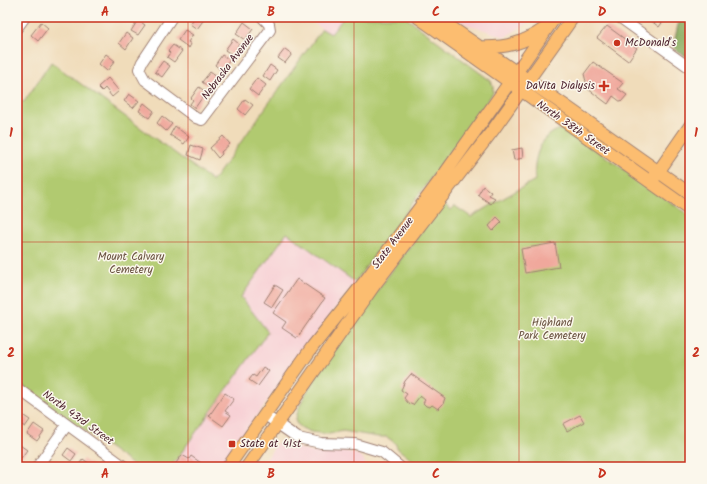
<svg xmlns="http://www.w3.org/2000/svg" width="707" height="484" font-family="Kalam,sans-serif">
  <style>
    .built { fill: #f7cfd4 }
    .green { fill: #b1ca70; stroke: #7e744e }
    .forest { fill: #8cae62; stroke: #6b6646 }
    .building { fill: #f0a89c }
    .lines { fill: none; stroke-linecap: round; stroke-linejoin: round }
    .minor-casing { stroke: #9d7e72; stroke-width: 12 }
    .major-casing { stroke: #9d7e72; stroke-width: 14 }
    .minor { stroke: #fff; stroke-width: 10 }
    .major { stroke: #fcbd6f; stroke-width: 12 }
    .grid { fill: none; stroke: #c8321e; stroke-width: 1; stroke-opacity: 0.55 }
    .poi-dot { fill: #c8321e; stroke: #fbf7ec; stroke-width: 1.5 }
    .labels { text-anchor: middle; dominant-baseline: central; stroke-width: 3; stroke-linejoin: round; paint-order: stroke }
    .poi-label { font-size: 11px; fill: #4a1f2b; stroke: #fbf7ec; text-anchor: start }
    .street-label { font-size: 11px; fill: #4a1f2b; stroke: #fbf7ec }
    .park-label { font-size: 11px; fill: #695240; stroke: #fbf7ec }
    .neatline { fill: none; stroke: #c8321e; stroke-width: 1.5 }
    .grid-label { font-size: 13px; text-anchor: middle; font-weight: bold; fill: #c8321e }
  </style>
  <rect width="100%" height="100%" fill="#fbf7ec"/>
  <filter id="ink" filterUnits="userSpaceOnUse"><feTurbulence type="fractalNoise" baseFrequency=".025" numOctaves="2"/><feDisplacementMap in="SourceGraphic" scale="8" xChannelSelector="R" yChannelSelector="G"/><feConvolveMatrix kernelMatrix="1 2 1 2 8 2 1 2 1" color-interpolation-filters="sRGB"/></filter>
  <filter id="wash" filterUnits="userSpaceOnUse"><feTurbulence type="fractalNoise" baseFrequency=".012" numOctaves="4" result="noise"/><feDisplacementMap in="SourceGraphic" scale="16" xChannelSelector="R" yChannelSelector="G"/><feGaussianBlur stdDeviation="0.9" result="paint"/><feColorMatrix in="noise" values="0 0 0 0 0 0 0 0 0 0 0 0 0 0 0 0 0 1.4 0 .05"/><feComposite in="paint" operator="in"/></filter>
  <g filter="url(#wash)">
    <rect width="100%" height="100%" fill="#f0dcba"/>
    <path class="built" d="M308 17H344L331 35 307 18Z
      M451 17H538L505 37 455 20Z
      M287 232 355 282 301 355 220 467H171L268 332 241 297Z
      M283 441 292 446 311 452 328 453 346 451 357 454 363 458 366 465H389L392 467H261L277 443Z"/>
    <path class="green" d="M344 17H405L491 81 493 87V93L355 282 287 233 241 297 268 332 171 467H136L17 382V97L24 102 51 62 213 181 322 29 331 34Z
      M561 129 568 130 690 216V467H421L398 449 395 443 387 437H378L343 431 329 434 311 432 302 428 296 423C294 401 336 349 350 329 380 286 411 245 443 203L451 210 455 206 471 217 535 180C533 160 539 135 561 129Z"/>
    <path class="forest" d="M682 17H690V58L678 52 673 47 678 25Z"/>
    <g id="blocks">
      <path class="building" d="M195 17H203L205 18 197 29 190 24Z
        M646 17H666L659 27Z
        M138 20 145 25 138 35 131 31Z
        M41 22 48 28 38 41 31 35Z
        M244 22 253 29 245 40 236 34Z
        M607 26 637 48 628 61 597 38Z
        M185 30 193 35 188 42 191 44 189 48 178 40Z
        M126 33 133 38 126 49 119 43Z
        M233 39 239 44 237 48 239 49 234 56 225 50Z
        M173 45 182 51 174 62 167 57 170 53 168 51Z
        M285 49 292 54 285 63 278 58Z
        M106 54 115 61 107 71 99 64Z
        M222 55 230 60 222 71 215 65Z
        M163 61 170 66 162 77 155 72Z
        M593 62 623 83 618 89 627 95 621 102 613 96 608 104 588 89 584 74Z
        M270 65 277 70 270 81 263 76Z
        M210 72 217 77 210 88 202 82Z
        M108 78 119 91 112 97 105 88 102 91 98 87Z
        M257 78 266 85 258 96 249 89Z
        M199 87 206 92 195 108 190 104 193 100 191 98Z
        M129 94 139 101 133 108 124 101Z
        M245 99 253 105 245 115 238 109Z
        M144 103 154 111 149 118 139 111Z
        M162 116 172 124 166 131 157 123Z
        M175 126 189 137 184 144 170 135Z
        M223 136 230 144 221 152 222 154 218 158 210 148Z
        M191 145 203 149 200 160 188 155Z
        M522 148 523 158 514 160 512 150Z
        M483 186 491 192 489 195 495 198 491 204 478 195Z
        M497 217 502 222 493 231 489 226Z
        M555 243 559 267 525 273 521 249Z
        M297 279 325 298 297 338 282 328 286 322 273 313Z
        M275 285 283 290 272 307 264 302Z
        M263 367 269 371 258 386 249 380 253 375 256 377Z
        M411 374 445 398 443 404 438 409 432 405 430 407 426 406 423 403 425 400 420 396 413 405 408 403 404 398 407 394 401 390 405 381Z
        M225 393 234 399 225 411 231 415 223 426 209 416Z
        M21 414 30 420 25 427 17 422Z
        M580 415 584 422 567 431 563 424Z
        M34 424 44 431 37 441 27 434Z
        M17 443 27 450 21 458 17 455Z
        M68 448 76 454 71 461 63 455Z
        M182 455 189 459 191 456 207 467H173Z
        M83 459 94 467H77Z"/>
    </g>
  </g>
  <g filter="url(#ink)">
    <use href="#blocks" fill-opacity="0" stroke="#9d7e72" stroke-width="1"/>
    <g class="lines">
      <g class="minor-casing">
        <path id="minor" d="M172 17 142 62 139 69 145 80 196 118 202 120 270 30 269 24 262 17
          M619 17 690 68
          M17 28 25 17
          M17 388 125 467
          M265 415 298 438 321 443 355 444 382 452 400 467
          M37 467 67 425"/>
      </g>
      <g class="major-casing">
        <path id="major" d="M418 17 690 210
          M436 17 564 105 690 194
          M479 47C506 48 522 44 544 29
          M654 178 690 126
          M228 467 313 346 366 280 441 179 493 106 555 17
          M247 467 375 284 493 130 573 17"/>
      </g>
      <use href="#minor" class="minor"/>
      <use href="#major" class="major"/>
    </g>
  </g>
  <path class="grid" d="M188 17V467M354 17V467M519 17V467M17 242H690"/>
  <g class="poi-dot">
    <circle cx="617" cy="43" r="4"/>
    <path d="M602 80h4v4h4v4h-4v4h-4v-4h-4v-4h4z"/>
    <rect x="228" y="440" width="8" height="8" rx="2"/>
  </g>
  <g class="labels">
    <g class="poi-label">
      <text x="625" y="43">McDonald's</text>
      <text x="595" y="86" text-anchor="end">DaVita Dialysis</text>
      <text x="240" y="444">State at 41st</text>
    </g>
    <g class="street-label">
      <text transform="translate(228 67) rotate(-53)">Nebraska Avenue</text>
      <text transform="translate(573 128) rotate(35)">North 38th Street</text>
      <text transform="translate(393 243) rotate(-53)">State Avenue</text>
      <text transform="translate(78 418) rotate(36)">North 43rd Street</text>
    </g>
    <g class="park-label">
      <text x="131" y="257">Mount Calvary<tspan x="131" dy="13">Cemetery</tspan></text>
      <text x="552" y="323">Highland<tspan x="552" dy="13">Park Cemetery</tspan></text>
    </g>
  </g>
  <rect width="707" height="484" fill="none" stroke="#fbf7ec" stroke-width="44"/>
  <rect x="22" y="22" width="663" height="440" class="neatline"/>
  <g class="grid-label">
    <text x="105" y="16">A</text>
    <text x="271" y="16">B</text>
    <text x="436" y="16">C</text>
    <text x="602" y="16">D</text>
    <text x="11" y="137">1</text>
    <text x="696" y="137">1</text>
    <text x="11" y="357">2</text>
    <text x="696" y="357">2</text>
    <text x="105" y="478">A</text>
    <text x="271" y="478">B</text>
    <text x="436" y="478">C</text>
    <text x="602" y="478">D</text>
  </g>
</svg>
